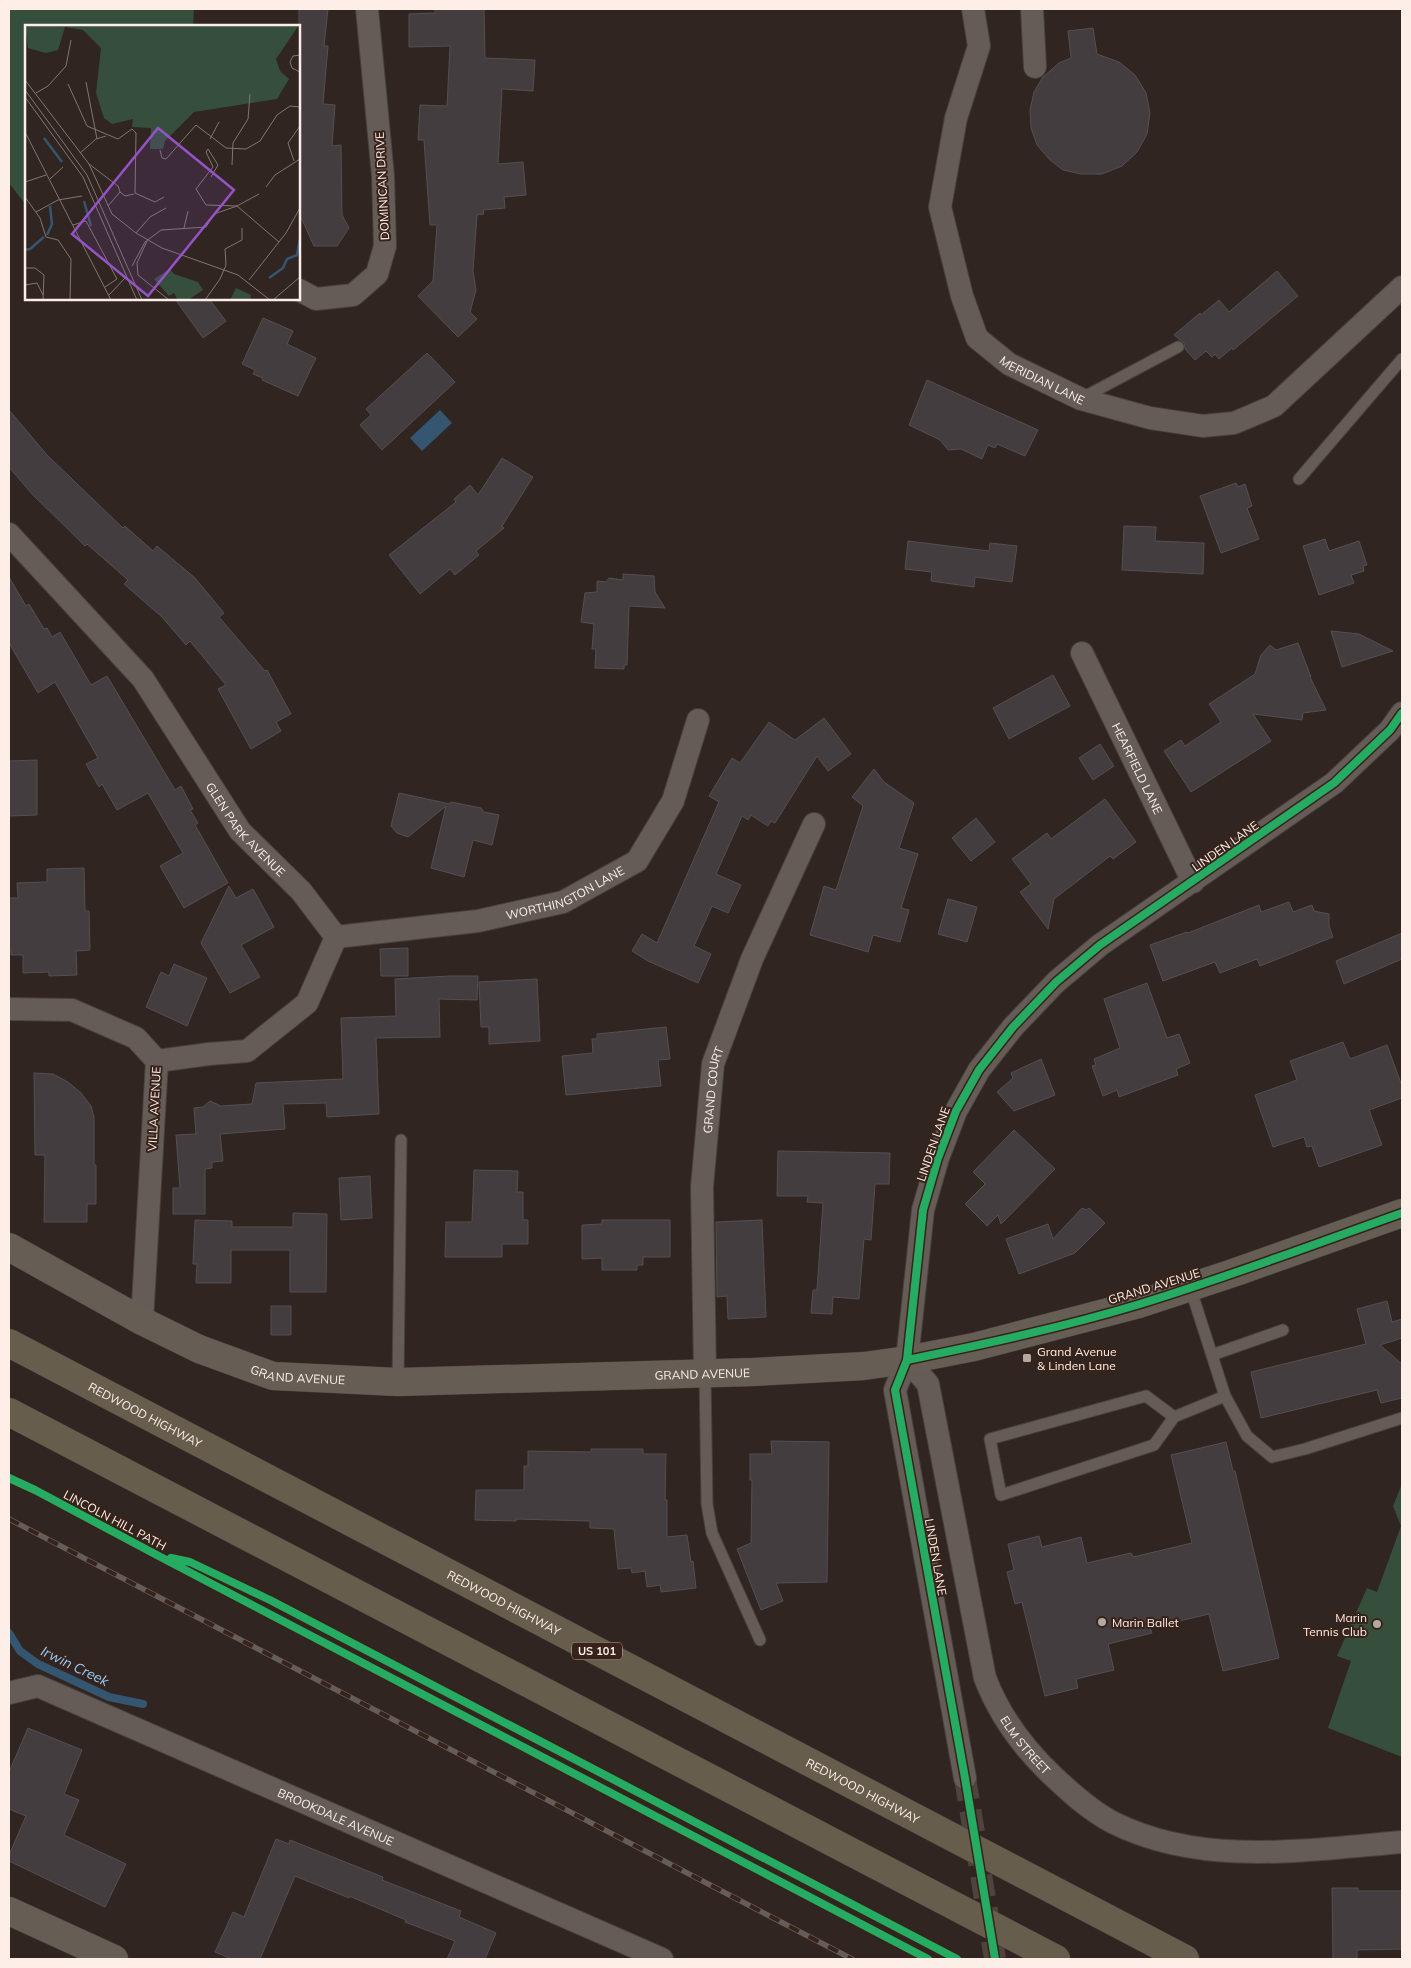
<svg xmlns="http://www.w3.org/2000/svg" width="1411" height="1968" font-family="Mulish,sans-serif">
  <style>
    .green { fill: #364f3d }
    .water { fill: #355670 }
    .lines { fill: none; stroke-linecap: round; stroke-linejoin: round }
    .stream { stroke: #355670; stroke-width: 8 }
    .building { fill: #433d3f; stroke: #554f52 }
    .street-tunnel { stroke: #4f433e; stroke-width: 22; stroke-dasharray: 22 11; stroke-linecap: butt }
    .lane-casing { stroke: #49403b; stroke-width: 13 }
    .street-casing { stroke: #49403b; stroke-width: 24 }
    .secondary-casing { stroke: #49403b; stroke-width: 29 }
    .highway-casing { stroke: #49403b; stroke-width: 29 }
    .lane { stroke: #655c58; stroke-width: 11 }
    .street { stroke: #655c58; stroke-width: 22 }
    .secondary { stroke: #665d55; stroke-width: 28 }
    .highway { stroke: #675d4d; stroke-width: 28 }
    .rail-casing { stroke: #665c58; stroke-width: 5.5 }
    .rail { stroke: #372319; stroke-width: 4; stroke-dasharray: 11; stroke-linecap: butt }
    .cycleway-casing { stroke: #372319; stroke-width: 11 }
    .cycleway { stroke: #26ab63; stroke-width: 8 }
    .poi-dot { fill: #b5a8a2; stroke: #372319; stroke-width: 2 }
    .labels { text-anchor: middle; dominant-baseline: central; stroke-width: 4; stroke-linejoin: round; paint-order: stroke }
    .shield { fill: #372319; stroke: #c2b2aa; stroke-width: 1 }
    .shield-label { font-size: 11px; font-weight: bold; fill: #fdefe8 }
    .street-label { font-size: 12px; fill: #fdefe8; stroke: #372319 }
    .poi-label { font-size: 12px; fill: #fdefe8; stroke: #372319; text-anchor: start }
    .water-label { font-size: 14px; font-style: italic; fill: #8fccfe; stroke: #372319 }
    .inset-river { fill: none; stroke: #355670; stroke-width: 2.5 }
    .inset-road { fill: none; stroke: #827670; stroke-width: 1 }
    .view { fill: #9553c7; fill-opacity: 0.15; stroke: #9553c7; stroke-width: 2.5 }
    .inset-edge { fill: none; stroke: #fdefe8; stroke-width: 2.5 }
  </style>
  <rect width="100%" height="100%" fill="#302520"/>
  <path class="green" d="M9 9H194L193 26H26V205L9 183Z
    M1402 1484V1757L1328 1728 1351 1661 1337 1656 1367 1588 1377 1592 1401 1526 1393 1506Z"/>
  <path class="water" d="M440 410 452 423 422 451 410 438Z"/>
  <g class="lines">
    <path class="stream" d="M9 1633 20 1651 38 1664 109 1697 143 1704"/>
  </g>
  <path class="building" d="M299 9H328L324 46H328L323 104 335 105 332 146 341 145 342 215 349 228 337 246H314L299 213Z
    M435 9H484L485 58 535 60 533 91 502 89 498 164 523 162 526 195 504 197 505 208 483 210 484 214 477 215 473 271 476 290 470 312 477 319 458 337 418 296 433 281 437 225H430L424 140H418L420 105 447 106 450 46 409 47V14L435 13Z
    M1093 28 1097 54 1119 62 1135 75 1146 93 1150 113 1147 134 1137 152 1122 166 1102 174H1081L1063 170 1049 159 1037 145 1031 128 1030 110 1034 92 1043 77 1059 63 1071 58 1068 31Z
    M1277 271 1298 296 1233 350 1232 348 1219 359 1215 354 1212 357 1206 351 1195 360 1185 349 1184 343 1174 335 1200 313 1201 315 1219 300 1229 312Z
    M175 299H209L226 321 203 338Z
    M263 318 293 331 287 344 316 358 298 396 262 380 263 378 253 374 255 370 242 364Z
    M427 353 455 382 382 450 360 425 371 415 366 409Z
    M927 380 1038 430 1025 456 997 444 995 448 988 445 982 459 961 449 948 450 940 440 909 425Z
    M9 410 47 455 123 528 125 526 153 551 157 546 195 578 224 613 219 617 265 671 267 670 291 714 276 722 281 731 251 749 218 689 226 685 190 641 186 645 162 617 124 584 128 580 87 544 85 546 32 494 9 467Z
    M502 458 533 477 502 526 504 528 476 551 479 555 455 575 450 569 420 594 389 555 456 502 454 499 470 485 478 495Z
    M1236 483 1238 487 1245 484 1252 506 1247 508 1259 539 1221 553 1200 496Z
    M1124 526 1156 527 1155 541 1204 543 1203 574 1122 570Z
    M1325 539 1329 551 1359 541 1367 565 1363 566 1364 571 1351 575 1354 583 1319 595 1303 546Z
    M908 541 989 551 990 543 1017 546 1012 582 975 577 974 587 931 581 932 572 905 569Z
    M623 574 654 576 655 592 665 608 629 606 627 665H624V669L595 668 596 649H592L594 624 581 622 585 593 597 592V581L606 582 609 578 623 580Z
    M9 577 26 606 29 604 44 629 47 628 52 637 60 632 91 685 107 676 175 790 181 786 193 809 190 810 198 823 195 825 228 883 184 908 160 866 183 853 148 793 117 810 102 784 99 787 86 764 98 758 55 682 38 693 9 643Z
    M1331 631 1359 634 1393 651 1342 667Z
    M1298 643 1311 677H1310L1326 710 1303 713 1302 720 1253 714 1271 741 1191 792 1164 751 1181 740 1185 746 1221 722 1209 704 1255 674 1261 655 1270 645 1276 650Z
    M1053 675 1070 706 1009 739 993 708Z
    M824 718 851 754 828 771 817 756 775 823 771 821 768 826 751 815 748 820 742 816 716 874 741 885 728 913 712 906 694 946 711 954 698 983 648 961 632 951 642 934 657 943 719 802 709 796 732 758 740 763 769 722 795 740Z
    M1100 744 1114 766 1093 780 1079 758Z
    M37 760V815L9 816V761Z
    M874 769 884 782 914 803 899 848 918 854 901 908 909 910 900 942 873 935 868 952 810 935 824 886 836 890 863 806 852 797Z
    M399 793 450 804 451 802 481 808 484 812 499 815 492 845 473 840 464 877 431 868 446 806 408 837 397 833 391 826Z
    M1105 799 1136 842 1113 859 1110 856 1054 899 1048 929 1020 892 1031 884 1012 859 1047 833 1051 839Z
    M976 818 995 842 971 861 952 838Z
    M84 868 85 911H89L90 950 76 951 77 975 49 976V972L23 973V955H11V950H9V898H18L17 883 47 882V869Z
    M229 886 236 898 253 889 274 927 241 945 260 977 230 993 201 943Z
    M948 899 977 907 967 942 938 934Z
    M1289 902 1293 912 1312 905 1314 911 1329 914V926L1333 937 1260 966 1257 959 1220 973 1215 962 1163 981 1150 945 1187 932 1188 933 1259 905 1261 912Z
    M1402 933V959L1344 984 1336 961Z
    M408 948V976H381L380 949Z
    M174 964 207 978 187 1026 146 1007 161 972 169 976Z
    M450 976H478L477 1000 439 999 440 1037 376 1038 379 1114 327 1117 326 1103 283 1104 285 1129 220 1134 223 1161 212 1162V1168L205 1169V1214H173V1188H180L176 1135 196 1134 194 1108 203 1107 210 1101 221 1106 252 1104 256 1083 343 1079 341 1018 396 1016 395 979Z
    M537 979 540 1041 489 1044V1027H481L479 982Z
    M1147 983 1167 1038 1179 1034 1190 1063 1176 1069 1178 1075 1119 1097 1117 1090 1103 1096 1092 1066 1096 1065 1094 1059 1120 1048 1104 999Z
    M666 1027 670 1059 658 1060 661 1086 566 1095 562 1056 593 1053 592 1039H597V1034Z
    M1343 1042 1350 1059 1387 1045 1402 1086V1098L1369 1110 1382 1145 1319 1167 1312 1146 1307 1147 1304 1137 1273 1147 1255 1095 1297 1080 1290 1061Z
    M1041 1059 1055 1095 1014 1111 997 1092 1013 1078 1011 1073Z
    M34 1073 53 1074 68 1082 81 1093 91 1106 94 1117V1165H96V1204H87V1222H44L45 1155H35Z
    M1014 1130 1055 1169 1001 1224 998 1215 987 1226 965 1204 985 1184 973 1172Z
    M778 1151 890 1153 889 1184H875L871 1240 864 1239 859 1299 833 1297 832 1314 811 1313 813 1290H817L823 1203 807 1202 808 1196H777Z
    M474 1170 518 1171 517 1192H523V1220H528V1244H502V1257H445L446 1222H472Z
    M370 1176 372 1218 341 1220 339 1178Z
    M1082 1208 1086 1210 1089 1208 1105 1223 1075 1253 1019 1274 1006 1239 1048 1224 1053 1239Z
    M293 1213 327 1214 326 1292H290V1250H231V1283H196L197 1264H193L195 1220 232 1221V1227H293Z
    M602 1220H670V1257H643V1265H637V1270H602V1258L582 1259V1225L602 1224Z
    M762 1220 766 1317 728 1319 727 1296 717 1297 716 1222Z
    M1387 1301 1392 1322 1402 1319V1338L1380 1345 1402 1364V1398L1381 1403 1377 1390 1261 1418 1251 1372 1366 1344 1357 1309Z
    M271 1306H291V1335H271Z
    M771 1441 829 1442 827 1582 776 1583 783 1601 761 1610 737 1549 751 1543 752 1480H750V1454H772Z
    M1226 1442 1233 1471H1235L1279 1658 1223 1671 1209 1614 1150 1628 1152 1633 1108 1644 1114 1670 1076 1679 1078 1688 1045 1696 1022 1602 1015 1604 1007 1572 1014 1570 1008 1544 1039 1536 1042 1547 1081 1537 1087 1563 1131 1553 1133 1557 1192 1543 1171 1455Z
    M591 1449H643V1454H666L665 1500H667V1537L687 1535 691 1562 693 1561 696 1588 661 1592 660 1585 647 1587 645 1571 632 1573 631 1568 618 1569 614 1529 590 1528V1521L516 1519V1521L475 1520 476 1490H524V1466H528V1451L591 1452Z
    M28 1728 82 1750 64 1794 79 1800 64 1835 126 1864 105 1907 9 1861V1855L26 1816 9 1809V1772Z
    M276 1839 289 1844 290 1840 383 1877 382 1880 461 1911 459 1917 496 1933 485 1959H447L455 1941 405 1922 406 1920 349 1896V1898L295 1876 260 1959H232L215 1952 233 1912 244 1917Z
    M1332 1888H1358V1891H1402V1949L1357 1950V1959H1333Z"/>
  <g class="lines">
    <path class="street-tunnel" d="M965 1778 995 1959"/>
    <g class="lane-casing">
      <path id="lane" d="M1082 398 1178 347
        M1299 479 1402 359
        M1212 1355 1283 1330
        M705 1374 707 1504 712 1533 760 1640
        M398 1382 401 1140
        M1225 1396 1247 1436 1272 1457 1305 1449 1402 1418
        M1174 1417 1146 1396 990 1439 1001 1495 1154 1445 1174 1417 1225 1396 1190 1287"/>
    </g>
    <g class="street-casing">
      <g id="street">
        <path id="s1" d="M973 9 979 46 956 118 940 207 962 296 977 338 1009 364 1081 399 1150 418 1203 426 1234 423 1274 406 1402 287"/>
        <path d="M1032 9 1035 67"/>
        <path d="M299 290 316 299 353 295 377 274 385 246 383 176 367 9"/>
        <path id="s2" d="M9 534 143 679 240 831 301 891 336 937"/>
        <path id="s3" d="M1082 653 1193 882"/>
        <path id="s4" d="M336 937 478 921 563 902 637 861 673 801 698 720"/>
        <path d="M9 1009 72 1010 136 1038 157 1061 142 1321"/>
        <path d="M157 1061 209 1054 247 1051 307 1003 336 937"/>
        <path id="s5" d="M907 1360 928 1384 985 1678C1000 1717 1023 1748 1054 1777 1072 1794 1092 1812 1114 1823 1203 1867 1307 1850 1402 1842"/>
        <path id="s6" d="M705 1374 702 1187 713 1064 752 959 814 824"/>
        <path id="s7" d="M9 1693 38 1686 662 1959"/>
        <path d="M965 1778 895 1390 907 1360 923 1210 938 1158 956 1111 979 1070 1013 1027 1056 982 1100 945 1334 783 1390 730 1402 713"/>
      </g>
    </g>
    <g class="secondary-casing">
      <g id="secondary">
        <path id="s8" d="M9 1247 142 1321 199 1349 273 1376 398 1382 753 1372 864 1366 907 1360 974 1347 1139 1304 1233 1273 1402 1213"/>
        <path d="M9 1911 114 1959"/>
      </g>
    </g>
    <g class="highway-casing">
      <g id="highway">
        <path id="s9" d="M9 1343 1185 1959"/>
        <path d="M9 1412 1056 1959"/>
      </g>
    </g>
    <use href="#lane" class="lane"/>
    <use href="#street" class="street"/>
    <use href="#secondary" class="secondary"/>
    <use href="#highway" class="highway"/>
    <g class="rail-casing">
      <path id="rail" d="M9 1519 852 1959"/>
    </g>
    <use href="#rail" class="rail"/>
    <g class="cycleway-casing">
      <path id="cycleway" d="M907 1360C985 1344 1064 1327 1140 1304 1228 1277 1315 1244 1402 1213
        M9 1478 35 1490 153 1553 928 1959
        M171 1558 190 1562 270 1600 957 1959
        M995 1959 965 1778 895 1390 907 1360 923 1210 938 1158 956 1111 979 1070 1013 1027 1056 982 1100 945 1334 783 1390 730 1402 713"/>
    </g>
    <use href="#cycleway" class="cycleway"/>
  </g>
  <g class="poi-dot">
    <rect x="1022" y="1353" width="10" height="10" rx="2.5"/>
    <circle cx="1102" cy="1622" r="5"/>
    <circle cx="1377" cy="1624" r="5"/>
  </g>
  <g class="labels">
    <rect class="shield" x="572" y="1642.5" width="50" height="17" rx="4"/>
    <g class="shield-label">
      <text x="597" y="1651">US 101</text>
    </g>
    <g class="street-label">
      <text transform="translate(382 186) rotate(-93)">DOMINICAN DRIVE</text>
      <text stroke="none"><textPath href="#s1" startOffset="418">MERIDIAN LANE</textPath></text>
      <text stroke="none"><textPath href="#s3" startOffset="128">HEARFIELD LANE</textPath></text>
      <text stroke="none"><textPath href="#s2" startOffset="380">GLEN PARK AVENUE</textPath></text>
      <text transform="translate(1225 846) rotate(-35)">LINDEN LANE</text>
      <text stroke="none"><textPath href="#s4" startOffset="235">WORTHINGTON LANE</textPath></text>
      <text stroke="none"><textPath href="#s6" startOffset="285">GRAND COURT</textPath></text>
      <text transform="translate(154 1109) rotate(-87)">VILLA AVENUE</text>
      <text transform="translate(933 1144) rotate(-71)">LINDEN LANE</text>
      <text transform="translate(1154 1286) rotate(-17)">GRAND AVENUE</text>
      <text stroke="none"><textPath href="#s8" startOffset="319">GRAND AVENUE</textPath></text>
      <text stroke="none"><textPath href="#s8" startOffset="724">GRAND AVENUE</textPath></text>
      <text stroke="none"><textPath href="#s9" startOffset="154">REDWOOD HIGHWAY</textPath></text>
      <text transform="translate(115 1520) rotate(28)">LINCOLN HILL PATH</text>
      <text transform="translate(936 1557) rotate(80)">LINDEN LANE</text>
      <text stroke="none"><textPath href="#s9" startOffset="559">REDWOOD HIGHWAY</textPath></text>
      <text stroke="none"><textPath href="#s5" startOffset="410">ELM STREET</textPath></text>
      <text stroke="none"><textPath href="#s9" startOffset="964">REDWOOD HIGHWAY</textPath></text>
      <text stroke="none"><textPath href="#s7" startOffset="355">BROOKDALE AVENUE</textPath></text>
    </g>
    <g class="poi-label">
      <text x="1037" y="1351">Grand Avenue<tspan x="1037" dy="14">&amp; Linden Lane</tspan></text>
      <text x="1367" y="1617" text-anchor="end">Marin<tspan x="1367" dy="14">Tennis Club</tspan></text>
      <text x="1112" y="1622">Marin Ballet</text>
    </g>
    <g class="water-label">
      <text transform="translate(75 1666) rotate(26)">Irwin Creek</text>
    </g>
  </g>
  <g transform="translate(25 25)">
    <rect width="275" height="275" fill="#302520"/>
    <path d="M0 0H274L251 34 255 46 264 54 252 74 169 87 140 116 138 124H125L126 103 107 102 108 94 87 99 79 93 71 68 76 23 58 5 40 2 33 25 21 28 3 23ZM145 244 149 249 173 257 178 265 163 275H153L149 268 144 271 129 254ZM211 263 226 270 225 275H205Z" fill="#364f3d"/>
    <path class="inset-river" d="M19 113 37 137M59 176 66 201M22 210 27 199 25 181M0 225 5 224 19 212M244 253 258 243 262 234 272 230 275 214"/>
    <path class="inset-road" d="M275 30 268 31 265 37 267 43 275 47M0 55 64 139 93 161 95 167M61 57 72 114M43 59 62 101 93 114 107 104 111 108 110 168M0 65 62 150 117 275M11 68 23 61 41 41 46 15M0 72 58 152 112 275M0 107 86 275M185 114 194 97M135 125 137 133 141 134 171 100 201 123 221 124 235 116 252 90 265 81 275 82M55 128 71 114 81 111M269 136 263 118 275 101M64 139 87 189 111 208 137 223 213 250 245 275M207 140 208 118 223 94 225 69M186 152 193 140 183 124 181 127 188 142 171 164 181 180 212 181 234 169M25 154 38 142M0 157 21 150M241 162 250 150 275 134M95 167 100 171 109 169M110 168 130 177 139 172M0 172 15 193 21 212 33 215 46 234 45 275M83 181 95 167M11 187 33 175 57 171M48 200 61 196 92 254 80 262M159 203 163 186M111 208 125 192 141 183M122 216 112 238 113 250 144 275M107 241 120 217 136 205 181 202 189 189 212 181 254 217M0 243H10L19 250 18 275M224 255 261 208 275 183M0 260 12 258 18 270M84 270 100 253M180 275 195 254 201 240 200 224 217 215V203M248 275 275 252"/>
    <path class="view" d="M133 103 209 165 123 271 47 209Z"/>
    <rect width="275" height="275" class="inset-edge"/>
  </g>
  <rect width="1411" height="1968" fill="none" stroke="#fdefe8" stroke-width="20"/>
</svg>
